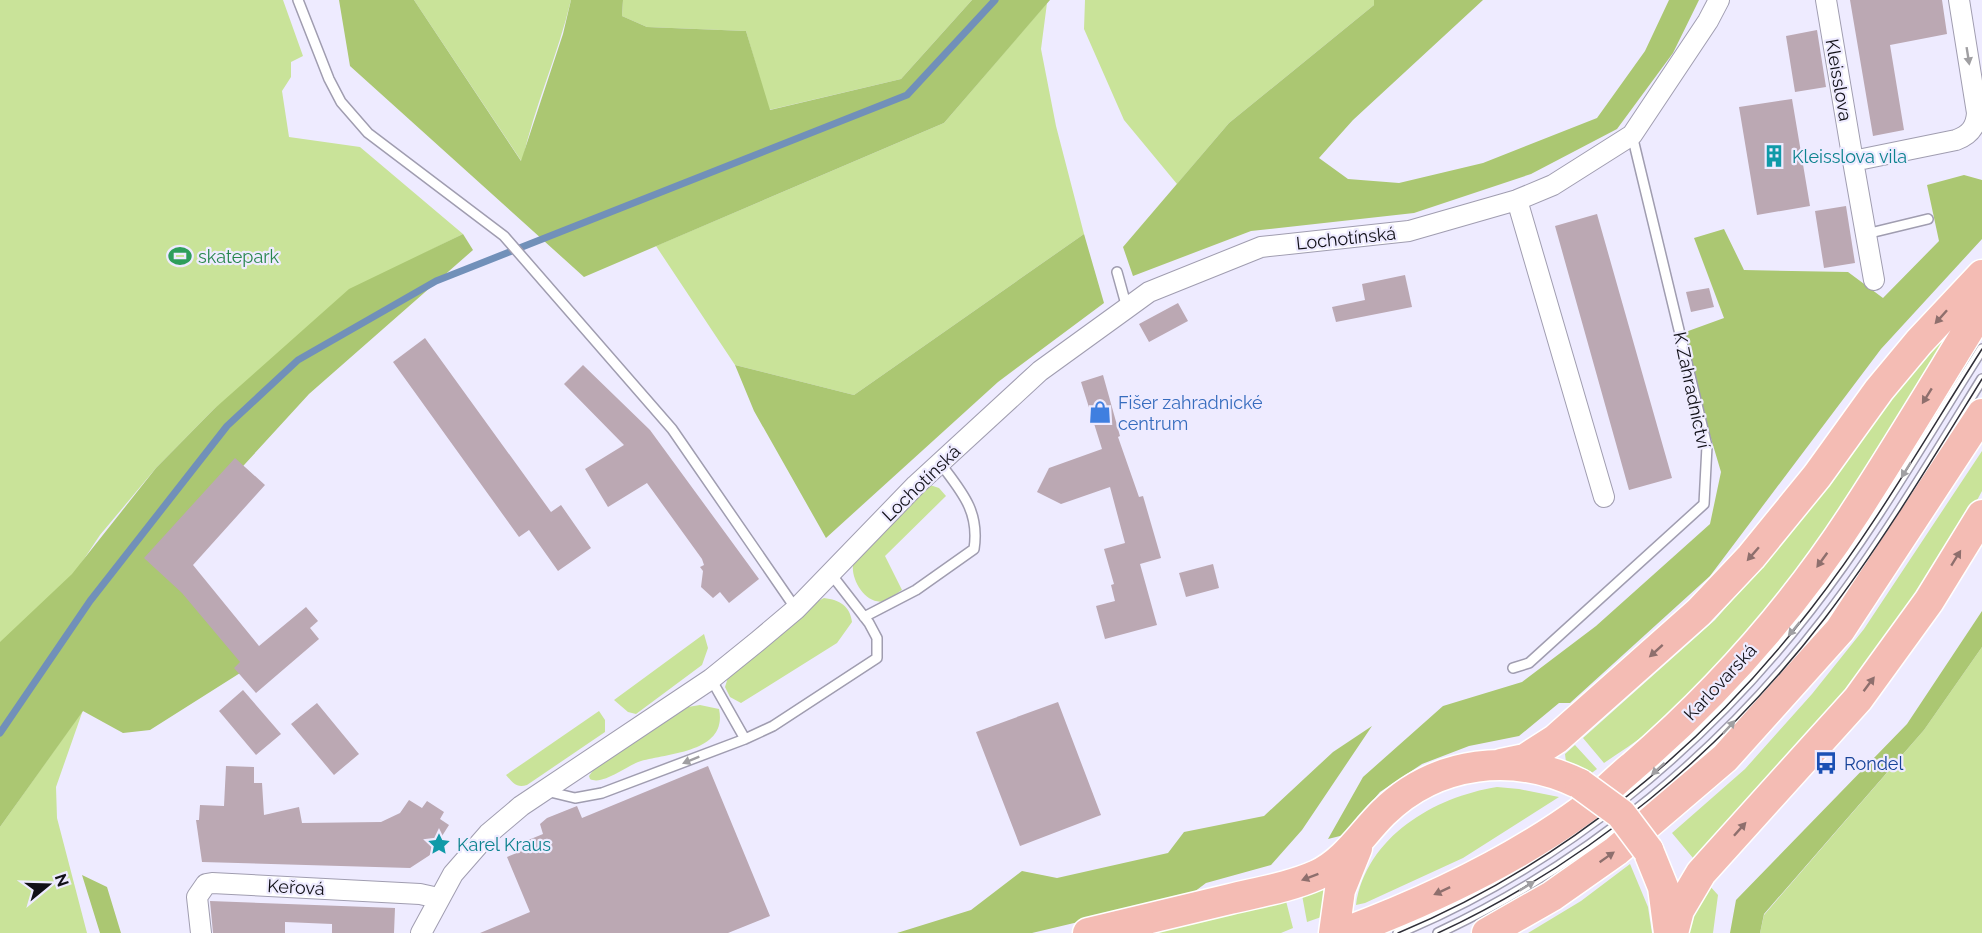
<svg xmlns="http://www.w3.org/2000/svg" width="1982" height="933" font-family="Raleway,sans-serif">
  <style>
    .green { fill: #c9e399 }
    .forest { fill: #abc772 }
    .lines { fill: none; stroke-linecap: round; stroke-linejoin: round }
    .stream { stroke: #7190b9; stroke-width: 7 }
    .building { fill: #bba8b3 }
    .service-casing { stroke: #a09db0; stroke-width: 12 }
    .minor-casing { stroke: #a09db0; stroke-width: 22 }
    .primary-casing { stroke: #fff; stroke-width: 33 }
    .service { stroke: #fff; stroke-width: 9 }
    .minor { stroke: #fff; stroke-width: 20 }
    .primary { stroke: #f4bcb4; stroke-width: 30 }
    .tram { stroke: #302f38; stroke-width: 1.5 }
    .primary-bridge-casing { stroke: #fff; stroke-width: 33; stroke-linecap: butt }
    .primary-bridge { stroke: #f4bcb4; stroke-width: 30 }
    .oneway { fill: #a09fa2 }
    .oneway2 { fill: #8e6f6d }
    .labels { text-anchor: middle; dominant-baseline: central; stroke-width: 4.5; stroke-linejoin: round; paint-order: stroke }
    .street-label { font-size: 18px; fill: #111017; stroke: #eeebff }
    .culture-label { font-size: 18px; fill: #0d838f; stroke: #eeebff; text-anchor: start }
    .leisure-label { font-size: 18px; fill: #27864d; stroke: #eeebff; text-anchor: start }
    .shop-label { font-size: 18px; fill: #366cbe; stroke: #eeebff; text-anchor: start }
    .transit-label { font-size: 18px; fill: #164399; stroke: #eeebff; text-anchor: start }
  </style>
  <rect width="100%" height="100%" fill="#eeebff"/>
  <path class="green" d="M0 0H283L303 56 291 62V77L282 91 289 137 360 147 463 234 405 263 214 409 156 468 100 535 0 685Z
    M414 0H571C558 55 534 107 522 162Z
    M623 0H972L901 79 769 110 746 31 647 27 622 16Z
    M1085 0H1374V5L1229 123 1177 184 1124 120 1084 29Z
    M1047 3 1041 49 1056 126 1084 234 854 395 735 365 656 246 944 123Z
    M1951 327 1950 337C1880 448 1812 561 1724 658 1702 683 1678 709 1653 729 1637 741 1620 752 1604 763L1583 738 1715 620 1791 533 1888 401Z
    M1982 451V491L1959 534 1867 668 1747 803 1693 858 1672 833 1745 769 1812 694 1864 629Z
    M930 485 939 488 946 496 885 556 902 590C897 593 890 599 885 601 866 606 851 580 853 565L924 487Z
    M824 598C840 600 850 606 852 622L837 643 741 703 730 697 725 687 729 674 814 603Z
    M704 634 708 648 702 665 636 714 628 712 614 700Z
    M1982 647V933H1760L1764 915 1924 730Z
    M700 705 719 709C728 752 670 753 641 761 627 765 603 786 590 779L589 776 594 769 688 707Z
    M83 710 56 787 57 818 87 933H0V827Z
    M599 711 605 720V732L527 785C516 788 513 783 506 775Z
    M1575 745 1597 769 1589 775 1566 762 1565 754Z
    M1497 787 1519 789 1559 797 1463 858 1365 903 1356 905C1366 837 1434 797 1497 787Z
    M1630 864 1648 907 1652 933H1528L1581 901Z
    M1709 885 1718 895 1713 933H1685L1687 924Z
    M1322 890 1326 891 1327 915 1307 922 1302 895Z
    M1286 901 1293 928 1281 933H1142Z"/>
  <path class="forest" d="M339 0H414L521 161 563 34 571 0H623L622 16 647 27 746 31 770 110 901 79 972 0H1050L944 123 584 277 350 66Z
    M1374 0H1483L1353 120 1319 158 1348 179 1399 183 1483 163 1597 118 1645 51 1669 0H1699L1673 53 1617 129 1531 174 1414 213 1251 231 1133 276 1123 247 1229 123 1374 5Z
    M1964 175 1982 180V239L1881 349 1710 576 1570 703H1559L1519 736 1469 746 1422 764 1380 792 1344 835 1328 839 1363 777 1443 706 1522 682 1596 626 1710 524 1721 472 1680 334 1724 318 1694 238 1724 229 1744 270 1848 272 1883 298 1939 241 1927 185Z
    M463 234 473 250 309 394 157 560 248 668 150 730 123 733 83 711 0 827V642L72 574 156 468 214 409 349 289Z
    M1084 234 1104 303 998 382 826 538 754 411 735 365 854 395Z
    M1982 611V647L1924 730 1764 914 1760 933H1730L1736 900 1907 724Z
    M1372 726 1302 830 1271 865 1206 883 1194 892 1175 899 1032 933H897L971 910 1022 871 1057 878 1168 853 1184 832 1264 816 1333 752Z
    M82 875 107 887 121 933H100Z"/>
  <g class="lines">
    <path class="stream" d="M0 733 90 601 227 426 298 360 436 281 907 95 995 0"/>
  </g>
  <path class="building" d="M1850 0H1942L1947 34 1890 45 1904 130 1873 136Z
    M1817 30 1826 87 1795 92 1786 36Z
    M1792 99 1810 206 1757 215 1739 107Z
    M1846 206 1855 263 1824 268 1815 211Z
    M1597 214 1672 478 1629 490 1555 226Z
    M1405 275 1412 307 1336 322 1332 307 1365 300 1362 284Z
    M1709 288 1714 307 1691 312 1686 292Z
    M1178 303 1188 321 1149 342 1139 324Z
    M425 338 551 512 561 505 591 548 558 571 529 530 519 537 393 362Z
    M583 365 650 430 759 579 729 603 720 592 713 598 701 587 703 571 700 567 704 565 702 559 647 483 608 507 585 469 624 445 564 384Z
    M1103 375 1120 436 1118 437 1139 497 1143 496 1161 558 1140 564 1157 625 1105 639 1096 606 1115 601 1111 585 1114 584 1104 549 1125 543 1110 487 1061 504 1037 492 1049 468 1102 449 1081 382Z
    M235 458 265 485 193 565 259 646 306 607 318 621 310 628 319 639 256 693 234 668 240 662 182 593 144 558Z
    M1213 564 1219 588 1186 597 1179 573Z
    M243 690 281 734 256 755 219 711Z
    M1058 702 1101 815 1020 846 976 732Z
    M317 703 359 754 334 775 291 724Z
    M226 766 254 767V783H262L264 815 299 807 302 823 381 822 400 813 409 800 422 808 427 801 444 812 440 819 449 825 430 855 410 868 202 862 196 820H199L200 805 224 806Z
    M708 766 770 916 728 933H480L530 912 507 857 524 850 521 843 543 834 540 824 547 818 577 806 582 818Z
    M210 901 395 908 394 933H332V924L285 922V933H213Z"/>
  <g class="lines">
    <g class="service-casing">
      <path id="service" d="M298 0 329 79 341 102 368 133 504 236 672 429 796 609
        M1866 234 1928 219
        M1117 272 1127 308
        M864 617 916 590 974 549C980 511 961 491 940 463
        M1513 668 1529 663 1704 504 1707 446 1632 135
        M711 679 745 739 773 726 877 658V638L869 623 831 574
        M546 791 575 798 602 793 745 739
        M1398 933C1560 866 1703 748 1810 610 1874 528 1926 437 1982 349
        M1438 933C1590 862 1723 751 1825 618 1883 542 1932 460 1982 379"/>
    </g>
    <g class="minor-casing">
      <path id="minor" d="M1826 0 1853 161 1956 140C1970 135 1976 127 1977 113L1959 0
        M1853 161 1874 280
        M1517 200 1604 497
        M201 933 197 897 206 884 212 883 420 894 438 898
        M421 933 453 874 488 834 521 806 711 679 758 641 796 609 916 485 1040 371 1127 308 1149 292 1261 247 1409 231 1517 200 1553 185 1632 135 1708 21 1719 0"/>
    </g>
    <g class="primary-casing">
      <path id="primary" d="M1501 764 1525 759 1556 739 1699 612 1751 557 1817 476 1879 390 1919 342 1982 275
        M1648 850 1663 887 1669 933
        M1088 933C1135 922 1183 910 1230 899 1259 892 1290 887 1317 875 1346 861 1361 835 1383 813 1437 760 1514 752 1580 784
        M1334 933 1340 890 1357 848
        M1343 933C1426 902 1512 862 1584 809 1601 796 1616 780 1632 767 1719 692 1794 607 1856 511 1899 445 1940 376 1982 308
        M1487 933 1552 896 1616 851 1725 758 1840 630 1982 414
        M1673 933 1679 910 1701 873 1858 699 1929 601 1982 515"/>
    </g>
    <use href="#service" class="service"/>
    <use href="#minor" class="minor"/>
    <use href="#primary" class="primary"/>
    <path class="tram" d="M1398 933C1560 866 1703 748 1810 610 1874 528 1926 437 1982 349
      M1438 933C1590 862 1723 751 1825 618 1883 542 1932 460 1982 379"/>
    <g class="primary-bridge-casing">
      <path id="primary-bridge" d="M1580 784 1621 814 1648 850"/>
    </g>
    <use href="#primary-bridge" class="primary-bridge"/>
  </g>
  <defs><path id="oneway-solid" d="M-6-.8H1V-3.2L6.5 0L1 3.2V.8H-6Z" transform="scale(1.5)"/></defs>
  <g class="oneway">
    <use href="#oneway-solid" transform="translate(1968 56) rotate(81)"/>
    <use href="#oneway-solid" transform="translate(1906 470) rotate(122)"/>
    <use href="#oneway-solid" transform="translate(1794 629) rotate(130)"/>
    <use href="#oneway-solid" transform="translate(1729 727) rotate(-47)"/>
    <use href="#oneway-solid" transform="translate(691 760) rotate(158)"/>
    <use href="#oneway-solid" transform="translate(1658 769) rotate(138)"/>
    <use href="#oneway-solid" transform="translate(1527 886) rotate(-31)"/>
  </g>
  <g class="oneway2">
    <use href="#oneway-solid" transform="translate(1941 317) rotate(132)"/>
    <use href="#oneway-solid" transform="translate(1927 396) rotate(122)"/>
    <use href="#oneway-solid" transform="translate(1753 554) rotate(131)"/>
    <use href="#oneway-solid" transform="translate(1956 558) rotate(-58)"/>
    <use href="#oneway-solid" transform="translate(1822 560) rotate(126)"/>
    <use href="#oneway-solid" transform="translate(1656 651) rotate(138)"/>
    <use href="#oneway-solid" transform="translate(1869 684) rotate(-53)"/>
    <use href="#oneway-solid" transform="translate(1740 829) rotate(-48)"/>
    <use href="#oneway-solid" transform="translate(1607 857) rotate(-35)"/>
    <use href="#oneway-solid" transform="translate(1310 877) rotate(159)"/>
    <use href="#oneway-solid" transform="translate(1442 891) rotate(155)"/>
  </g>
  <defs>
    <g id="building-bare" transform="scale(1.8)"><path d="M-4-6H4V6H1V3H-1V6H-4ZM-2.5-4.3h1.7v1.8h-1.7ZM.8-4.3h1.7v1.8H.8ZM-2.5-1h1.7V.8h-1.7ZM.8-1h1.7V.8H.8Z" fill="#0f9aa8" stroke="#eeebff" stroke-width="2.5" paint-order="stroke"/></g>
    <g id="stadium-bare" transform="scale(1.8)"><path d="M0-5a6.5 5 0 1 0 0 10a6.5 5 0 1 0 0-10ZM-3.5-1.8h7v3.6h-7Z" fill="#2e9e5b" stroke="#eeebff" stroke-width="2.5" paint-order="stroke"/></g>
    <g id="shop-bare" transform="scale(1.8)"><path d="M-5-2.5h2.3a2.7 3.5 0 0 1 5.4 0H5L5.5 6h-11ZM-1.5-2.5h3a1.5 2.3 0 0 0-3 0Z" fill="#3f7fe0" stroke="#eeebff" stroke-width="2.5" paint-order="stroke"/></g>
    <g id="bus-bare" transform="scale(1.8)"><path d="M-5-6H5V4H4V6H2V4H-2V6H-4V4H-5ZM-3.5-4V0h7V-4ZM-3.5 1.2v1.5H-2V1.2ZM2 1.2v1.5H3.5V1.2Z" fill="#1a4fb4" stroke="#eeebff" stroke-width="2.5" paint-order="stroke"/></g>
    <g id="sight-bare" transform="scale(1.8)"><path d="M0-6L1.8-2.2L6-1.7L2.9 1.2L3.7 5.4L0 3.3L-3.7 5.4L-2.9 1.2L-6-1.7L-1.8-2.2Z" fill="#0f9aa8" stroke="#eeebff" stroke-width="2.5" paint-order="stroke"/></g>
  </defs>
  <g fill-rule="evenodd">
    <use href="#building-bare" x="1774" y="156"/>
    <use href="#stadium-bare" x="180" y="256"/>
    <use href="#shop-bare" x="1100" y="412"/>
    <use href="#bus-bare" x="1826" y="763"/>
    <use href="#sight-bare" x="439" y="844"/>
  </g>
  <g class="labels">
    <g class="street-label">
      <text transform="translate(1839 80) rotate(80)">Kleisslova</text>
      <text transform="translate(1346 238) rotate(-6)">Lochotínská</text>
      <text transform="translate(1692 390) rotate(78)">K Zahradnictví</text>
      <text transform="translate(921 483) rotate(-44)">Lochotínská</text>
      <text transform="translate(1720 682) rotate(-47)">Karlovarská</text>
      <text transform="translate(296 887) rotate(3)">Keřová</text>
    </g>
    <g class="culture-label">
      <text x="1792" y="156">Kleisslova vila</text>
      <text x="457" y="844">Karel Kraus</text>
    </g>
    <g class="leisure-label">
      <text x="198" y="256">skatepark</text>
    </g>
    <g class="shop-label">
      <text x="1118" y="402">Fišer zahradnické<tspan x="1118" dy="21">centrum</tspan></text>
    </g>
    <g class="transit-label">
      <text x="1844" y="763">Rondel</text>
    </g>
  </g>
  <g transform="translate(48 885) rotate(71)" stroke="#eeebff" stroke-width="4.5" paint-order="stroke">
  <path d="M0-4.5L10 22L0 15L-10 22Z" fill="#111017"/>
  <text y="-9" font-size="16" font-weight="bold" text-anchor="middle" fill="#111017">N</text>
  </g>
</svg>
